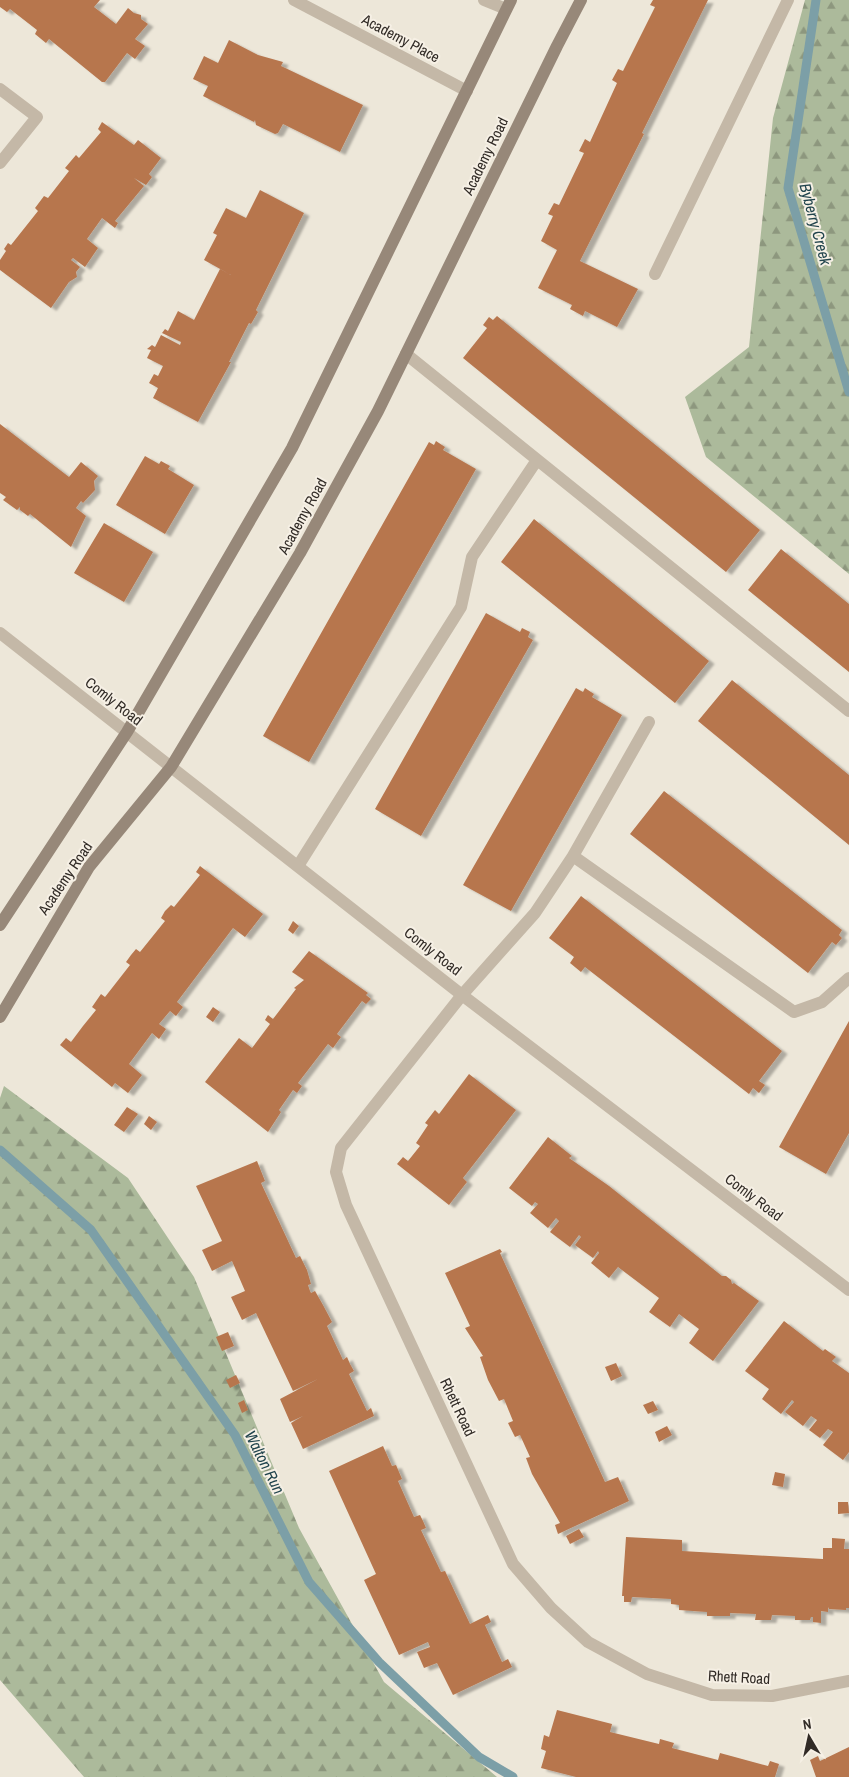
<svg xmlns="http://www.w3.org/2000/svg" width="849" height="1777" font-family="'Archivo Narrow',sans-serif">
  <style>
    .forest { fill: url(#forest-firs) }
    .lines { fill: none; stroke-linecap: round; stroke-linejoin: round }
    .stream { stroke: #7c9fa7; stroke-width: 9 }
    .building { fill: #b7764e; filter: url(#shadow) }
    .service { stroke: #c4b8a7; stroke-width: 12 }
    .minor { stroke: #c4b8a7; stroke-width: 12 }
    .tertiary { stroke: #c4b8a7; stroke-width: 12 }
    .secondary { stroke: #978879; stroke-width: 12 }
    .labels { text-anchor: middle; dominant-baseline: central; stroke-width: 4; stroke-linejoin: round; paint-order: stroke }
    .street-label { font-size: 15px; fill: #312b26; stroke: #f6f0e5 }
    .water-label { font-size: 16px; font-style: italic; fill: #21444d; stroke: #f6f0e5 }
  </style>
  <defs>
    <pattern id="forest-firs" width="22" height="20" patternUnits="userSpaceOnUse" patternTransform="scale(1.25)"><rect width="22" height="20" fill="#acba9b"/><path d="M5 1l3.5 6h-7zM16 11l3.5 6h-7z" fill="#8d977e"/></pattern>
    <filter id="shadow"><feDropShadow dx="5.5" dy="3" stdDeviation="1" flood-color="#0004"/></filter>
  </defs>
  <rect width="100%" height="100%" fill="#ede7d9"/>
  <path class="forest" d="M805 0H849V574L706 457 685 397 749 347 773 118Z
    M4 1086 128 1178 194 1277 299 1528 384 1682 497 1777H84L0 1680V1098Z"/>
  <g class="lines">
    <path class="stream" d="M816 0 788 188 849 392
      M0 1150 91 1230 235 1435 309 1582 379 1662 479 1757 513 1777"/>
  </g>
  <path class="building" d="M0 0H100L94 7 116 24 128 8 134 13 141 15V19L148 24 135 39 145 46 135 59 127 53 105 82H102L49 39 46 43 35 34 37 30 10 9 7 12 0 7Z
    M653 0H708L642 133 644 134 580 261 638 289 617 327 585 311 583 316 570 309 572 305 538 288 557 250 541 241 553 216 548 214 554 203 559 205 584 153 579 151 585 139 590 142 617 83 612 80 618 69 623 71 655 7 650 5Z
    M229 40 258 55 283 62 281 66 363 105 340 152 283 124 278 133 275 134 256 125 255 120 254 122 203 96 208 86 193 79 204 56 218 63Z
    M102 122 134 145 138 140 161 158 149 174 152 177 146 185 134 178 144 186 115 221 118 223 115 228 102 218 87 239 98 248 85 267 73 258 71 260 80 267 76 272 77 277 69 282 51 308 0 270V260L6 251 4 249 8 243 11 245 38 211 35 208 44 196 48 198 69 171 65 168 76 155 79 158 101 132 98 129Z
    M260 190 304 213 256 310 258 312 251 324 249 323 229 362H231L198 422 153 398 158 388 149 383 154 374 158 376 163 366 147 358 151 350 147 349 152 345 155 347 161 335 180 345 181 342 162 333 165 329 168 331 178 311 194 320 220 269 231 275 204 260 217 235 213 233 226 208 246 218Z
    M497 316 760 530 726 572 463 358 487 328 483 325 489 317 493 320Z
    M0 424 69 477 81 462 98 476 94 481 95 490 83 503 81 501 76 508 86 516 71 547 30 514 28 516 20 510V507L17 510 3 500 6 497 0 493Z
    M436 441 445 447 443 450 476 469 309 762 263 736 429 442 434 445Z
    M145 456 159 464 161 461 170 466 168 469 194 485 165 534 116 505Z
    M534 519 709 661 675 703 501 562Z
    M104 523 153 552 124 602 74 573Z
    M781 549 849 604V672L748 590Z
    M486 613 520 632 522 628 530 632 528 637 533 640 421 836 375 809Z
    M732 680 849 775V845L698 721Z
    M576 688 583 692 585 688 594 694 592 697 622 715 511 911 463 885Z
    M664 791 842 930 839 935 842 938 836 945 832 942 808 973 630 834Z
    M200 866 263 914 245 937 233 928 177 1002 183 1007 176 1016 170 1011 159 1024 166 1029 159 1039 152 1033 129 1064 142 1075 128 1093 115 1083 112 1087 60 1045 66 1038 71 1042 83 1026 96 1010 92 1007 101 994 105 997 130 965 126 962 131 955 136 949 140 952 165 921 161 918 165 911 171 905 174 907 200 875 196 872Z
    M581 896 782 1051 759 1081 765 1085 759 1093 753 1088 749 1094 585 967 581 972 570 963 574 957 549 938Z
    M293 921 299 926 293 934 288 930Z
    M309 951 368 993 366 995 371 999 366 1004 362 1001 337 1034 341 1037 333 1048 328 1044 298 1083 302 1086 297 1093 293 1090 279 1110 281 1112 268 1132 205 1082 239 1038 252 1048 270 1024 265 1020 268 1015 273 1019 296 989 294 988 304 980 292 972Z
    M213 1007 220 1012 213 1022 206 1017Z
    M849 1021V1133L826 1174 779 1147Z
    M469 1074 516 1110 463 1178 467 1182 449 1205 397 1164 403 1157 408 1161 420 1146 416 1143 428 1125 425 1123 435 1110 439 1114Z
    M127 1107 138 1114 124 1132 114 1125Z
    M149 1116 157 1122 151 1130 144 1124Z
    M548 1137 572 1156 569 1158 609 1186 722 1276H726L731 1280 732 1284 734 1283 759 1301 713 1361 689 1343 699 1329 679 1314 670 1327 649 1312 659 1298 618 1267 622 1262 609 1278 591 1263 599 1253 598 1251 593 1258 575 1245 581 1237 579 1235 570 1247 550 1232 559 1221 556 1218 548 1228 530 1213 538 1204 535 1202 532 1206 509 1188Z
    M257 1161 265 1181 261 1183 296 1258 300 1256 307 1270 311 1284 308 1285 310 1291 311 1293 315 1291 323 1305 332 1322 327 1326 343 1360 347 1357 350 1364 354 1371 349 1374 367 1411 371 1408 374 1416 303 1449 291 1423 303 1416 290 1422 280 1399 318 1379 293 1391 256 1313 242 1320 231 1297 245 1291 232 1261 212 1271 202 1250 222 1241 196 1186Z
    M500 1249 502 1252 500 1253 605 1482 618 1477 629 1501 558 1534 555 1525 560 1523 532 1474 526 1458 530 1457 520 1435 515 1437 508 1423 513 1421 504 1399 499 1401 488 1380 480 1357 483 1356 465 1328 470 1326 445 1273Z
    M784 1321 823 1351 825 1349 836 1357 832 1361 849 1373V1452L843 1460 823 1445 833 1432 828 1429 820 1438 809 1430 817 1420 811 1416 803 1426 785 1412 794 1402 792 1400 781 1414 762 1399 769 1389 745 1371Z
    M228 1332 234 1346 222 1351 216 1337Z
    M616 1363 622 1376 611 1381 605 1367Z
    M236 1375 240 1383 230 1388 226 1380Z
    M244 1400 248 1410 242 1413 238 1403Z
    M653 1401 658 1410 648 1414 643 1405Z
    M667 1426 672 1435 659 1442 655 1432Z
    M383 1446 392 1466 396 1465 402 1479 398 1481 414 1517 420 1515 423 1521 426 1528 421 1530 441 1572 445 1571 470 1624 488 1615 491 1622 485 1625 502 1662 508 1659 512 1667 453 1695 437 1663 424 1668 417 1652 430 1647 428 1642 399 1655 364 1580 376 1574 329 1471Z
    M775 1472 785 1474 783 1487 772 1485Z
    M838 1502H848L849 1513 838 1514Z
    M579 1529 584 1537 570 1544 566 1536Z
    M626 1537 682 1540V1551L823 1559V1548H832V1538L845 1539 844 1549H849V1608H846V1610L829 1609 828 1607V1612L821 1611V1623L813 1622V1617H811L810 1620H795V1616L772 1615 771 1620H755L756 1614 730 1613V1616H707V1612L679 1610V1605L671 1604V1599L632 1597 631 1602H624V1596H622Z
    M557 1710 612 1724 610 1732 659 1744 660 1739 674 1743 672 1748 718 1760 720 1753 768 1766 770 1761 779 1764 775 1777H576L541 1768 546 1751 541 1749 544 1735 549 1737Z
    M849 1747V1777H816L810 1760 818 1756 820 1761Z"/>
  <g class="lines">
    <path class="service" d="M655 274 788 0
      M406 354 849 711
      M573 856 649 722
      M298 866 461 607 472 557 537 460
      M462 995 535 913 573 856 794 1012 822 1002 849 978"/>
    <path class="minor" d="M294 0 467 91
      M484 0 506 9
      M0 89 37 117 0 163
      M462 995 341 1148 336 1172 346 1205 513 1564 551 1608 588 1642 647 1674 712 1695 772 1696 849 1681"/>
    <path class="tertiary" d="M0 633 462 995 849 1290"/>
    <path class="secondary" d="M0 925 127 732 292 448 511 0
      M0 1017 89 867 171 767 300 553 378 411 557 46 581 0"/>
  </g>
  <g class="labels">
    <g class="street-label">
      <text transform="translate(401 38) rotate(28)">Academy Place</text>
      <text transform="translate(485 156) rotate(-64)">Academy Road</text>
      <text transform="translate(302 516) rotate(-61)">Academy Road</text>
      <text transform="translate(114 701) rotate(38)">Comly Road</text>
      <text transform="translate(65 878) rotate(-56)">Academy Road</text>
      <text transform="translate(433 951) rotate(38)">Comly Road</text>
      <text transform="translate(754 1197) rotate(37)">Comly Road</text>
      <text transform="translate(458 1407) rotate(65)">Rhett Road</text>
      <text transform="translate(739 1677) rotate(3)">Rhett Road</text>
    </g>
    <g class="water-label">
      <text transform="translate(816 224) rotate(75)">Byberry Creek</text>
      <text transform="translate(265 1462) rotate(63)">Walton Run</text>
    </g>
  </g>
  <g transform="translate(809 1737) rotate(351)" stroke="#f6f0e5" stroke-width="4" paint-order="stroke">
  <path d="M0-4L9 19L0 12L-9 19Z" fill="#312b26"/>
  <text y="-8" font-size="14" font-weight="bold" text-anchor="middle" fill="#312b26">N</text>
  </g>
</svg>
